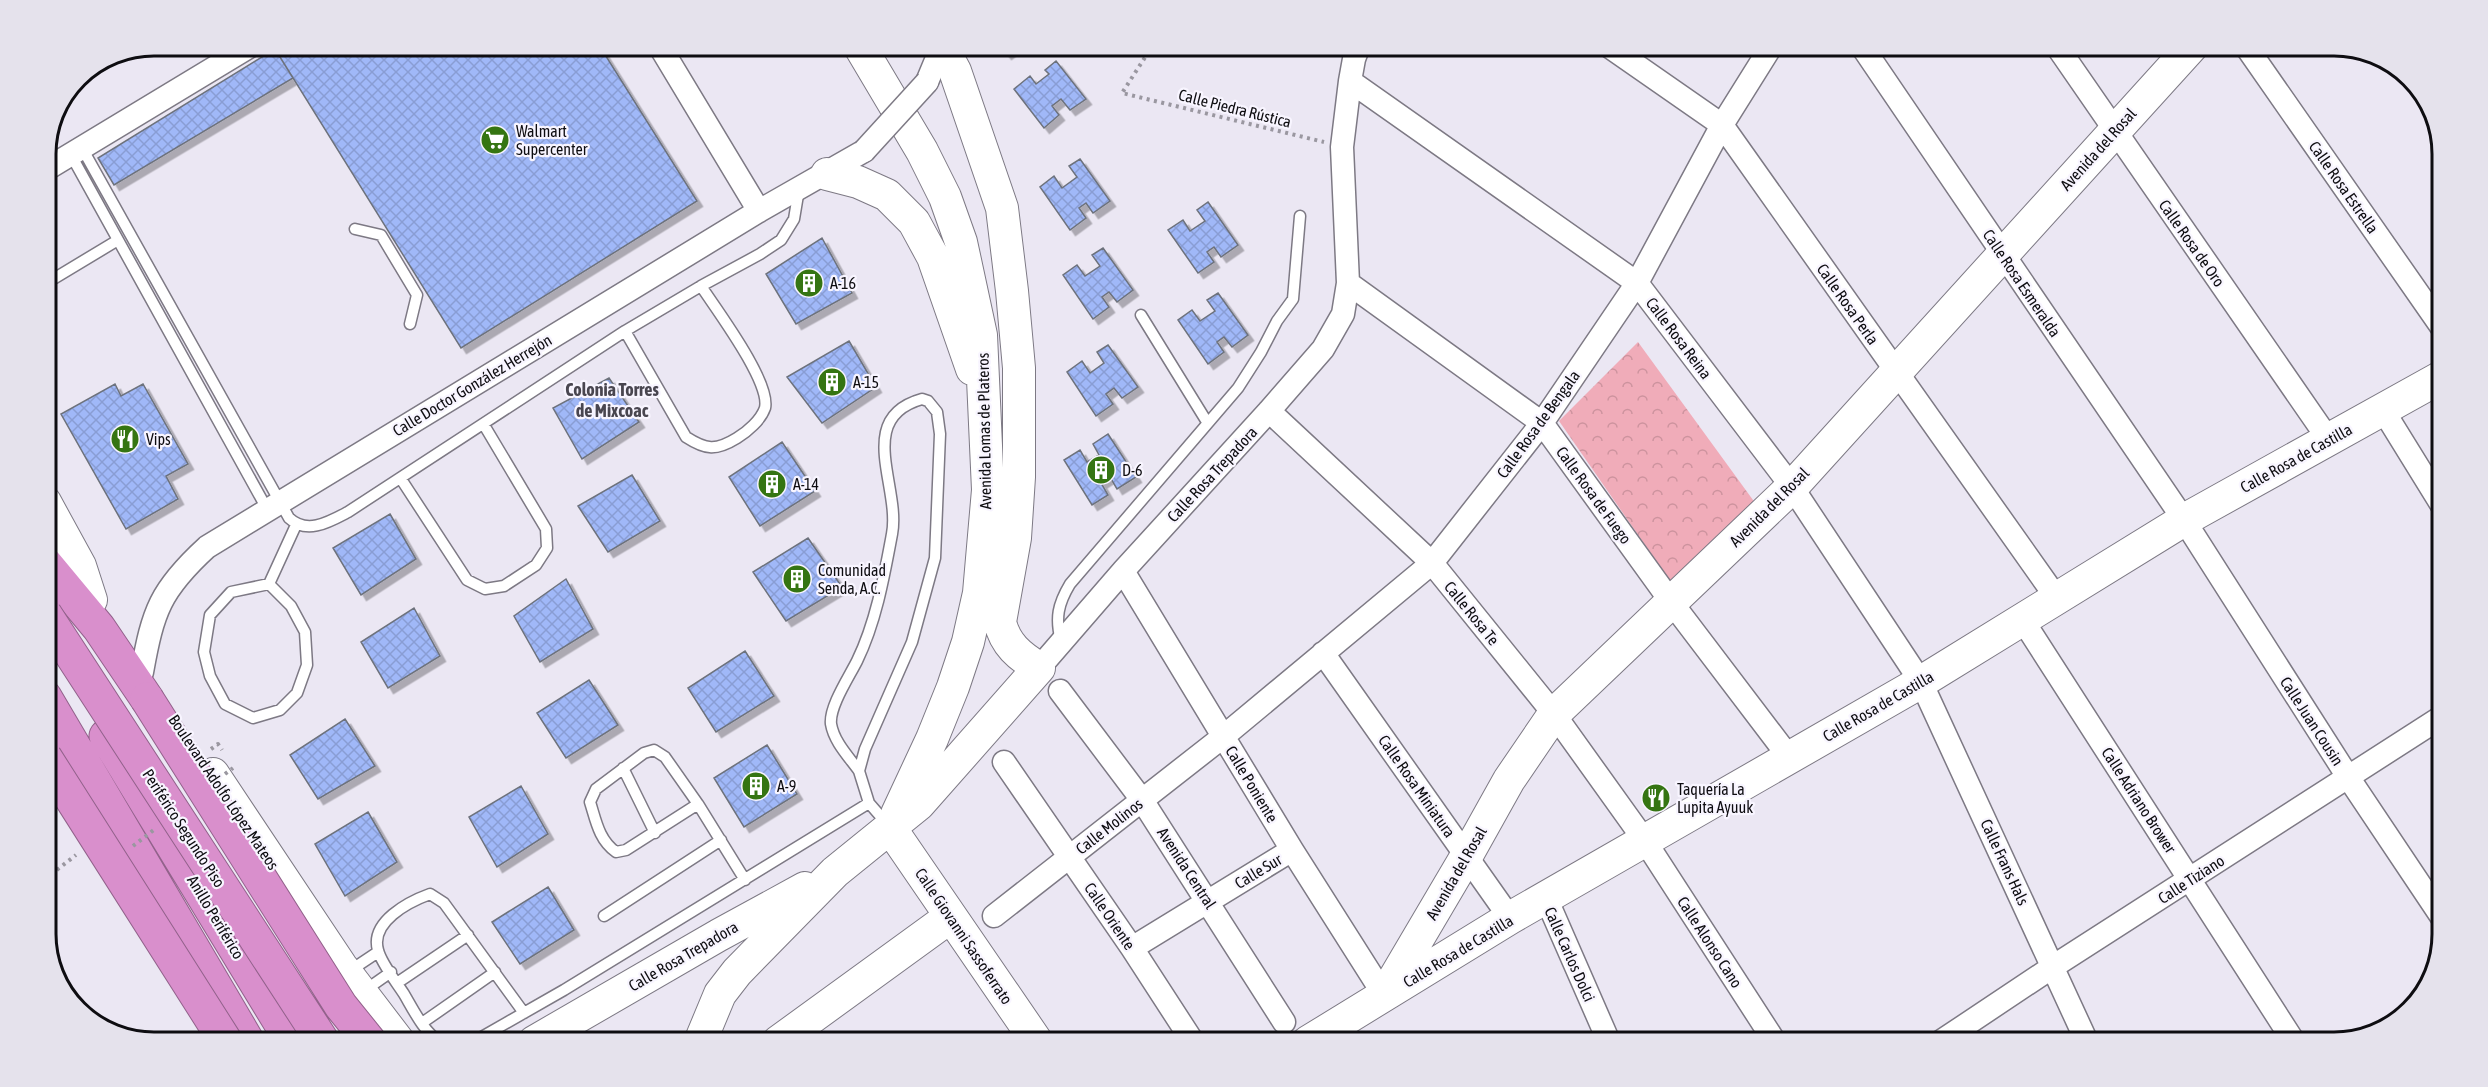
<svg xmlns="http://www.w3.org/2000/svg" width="2488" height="1087" font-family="'Asap Condensed',sans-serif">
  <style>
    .forest { fill: url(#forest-crowns) }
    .building { fill: url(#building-cross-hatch); stroke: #6d727c; stroke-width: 1.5; filter: url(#shadow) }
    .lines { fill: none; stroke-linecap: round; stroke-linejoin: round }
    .lane-casing { stroke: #7d7984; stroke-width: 13 }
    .street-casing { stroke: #7d7984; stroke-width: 25 }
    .secondary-casing { stroke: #7d7984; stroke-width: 34 }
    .highway-casing { stroke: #92628b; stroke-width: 35 }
    .path { stroke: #9a97a0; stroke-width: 4; stroke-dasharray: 3 4.5; stroke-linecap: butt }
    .lane { stroke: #fff; stroke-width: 10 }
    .street { stroke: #fff; stroke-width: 22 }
    .secondary { stroke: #fff; stroke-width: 32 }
    .highway { stroke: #d98fcc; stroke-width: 33 }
    .street-bridge-casing { stroke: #7d7984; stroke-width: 25; stroke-linecap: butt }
    .highway-bridge-casing { stroke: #92628b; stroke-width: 35; stroke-linecap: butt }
    .path-bridge { stroke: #9a97a0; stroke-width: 4; stroke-dasharray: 3 4.5; stroke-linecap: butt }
    .street-bridge { stroke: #fff; stroke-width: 22 }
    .highway-bridge { stroke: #d98fcc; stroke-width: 33 }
    .labels { text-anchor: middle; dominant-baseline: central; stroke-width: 4.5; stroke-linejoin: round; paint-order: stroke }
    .street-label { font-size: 16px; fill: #0e0d11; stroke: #f8f5ff }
    .poi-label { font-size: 16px; fill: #0e0d11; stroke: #f8f5ff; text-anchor: start }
    .neighbourhood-label { font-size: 18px; font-weight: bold; fill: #494650; stroke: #f8f5ff }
    .rim { fill: none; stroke: #0e0d11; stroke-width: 3 }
  </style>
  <defs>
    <pattern id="forest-crowns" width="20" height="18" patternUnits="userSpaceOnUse" patternTransform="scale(1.5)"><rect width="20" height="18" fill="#f0acb9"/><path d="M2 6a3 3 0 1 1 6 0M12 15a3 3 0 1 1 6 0" fill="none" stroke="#cd939e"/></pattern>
    <pattern id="building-cross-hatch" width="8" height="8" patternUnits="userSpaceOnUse" patternTransform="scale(1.5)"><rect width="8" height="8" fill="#a0b8f8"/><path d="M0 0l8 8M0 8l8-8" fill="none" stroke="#899dd4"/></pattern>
    <filter id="shadow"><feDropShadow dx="5.5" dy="5.5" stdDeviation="0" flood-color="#0004"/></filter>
  </defs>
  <rect width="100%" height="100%" fill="#ebe7f3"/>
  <path class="forest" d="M1638 342 1761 511 1677 591 1559 421Z"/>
  <path class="building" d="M281 45H599L697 201 461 348 275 49Z
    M999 45H1018L1006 54Z
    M275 49 293 78 114 185 98 158Z
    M1056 61 1086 99 1070 110 1061 99 1052 106 1059 115 1044 128 1014 89 1030 76 1036 84 1049 74 1045 70Z
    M1080 159 1110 201 1093 213 1086 203 1079 208 1086 218 1070 230 1040 187 1054 176 1062 188 1077 177 1069 166Z
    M1208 202 1238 245 1221 257 1214 247 1207 252 1214 262 1198 273 1168 230 1183 220 1190 231 1205 221 1197 210Z
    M822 238 852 293 796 324 766 274Z
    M1103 248 1133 290 1117 302 1109 292 1102 297 1109 307 1093 319 1063 275 1077 265 1085 276 1100 266 1092 255Z
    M1218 293 1248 335 1232 347 1224 337 1217 342 1224 352 1208 364 1178 320 1192 310 1200 321 1215 311 1207 300Z
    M849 341 876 387 822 423 787 377Z
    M1108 345 1138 387 1122 398 1114 388 1106 394 1113 404 1096 416 1067 372 1082 361 1090 373 1104 363 1097 352Z
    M609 378 639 422 582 459 553 408Z
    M115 384 121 396 143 384 188 464 166 476 178 499 126 529 61 414Z
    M1108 434 1136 477 1117 489 1110 477 1101 483 1108 495 1092 505 1064 460 1080 450 1087 462 1099 455 1093 444Z
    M782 442 815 491 760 526 729 477Z
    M632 475 660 521 608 552 578 506Z
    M390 514 416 559 361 595 333 548Z
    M808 538 842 587 786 621 753 572Z
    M566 579 593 629 540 662 514 616Z
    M414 608 440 656 388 688 361 642Z
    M745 651 774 696 716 732 688 688Z
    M589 680 618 725 566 758 537 713Z
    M345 719 375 766 318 799 290 755Z
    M767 745 797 794 744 827 714 778Z
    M521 786 548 834 497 867 469 817Z
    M368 812 397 862 345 896 315 844Z
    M548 887 574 930 520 964 492 922Z"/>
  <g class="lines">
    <g class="lane-casing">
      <path id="lane" d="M82 148 289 518C307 535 329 522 348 512L625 331 701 286 760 254 781 240 794 219 799 189
        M71 155 267 509
        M355 229 381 235 417 295 410 324
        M45 284 118 240
        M1141 315 1207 422
        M625 331 686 437C706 450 716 451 737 438 747 432 761 420 765 408 771 382 716 309 701 286
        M401 479 467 580 485 589 504 586 536 565 547 548 546 529 484 425
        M269 584 291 606 305 632 307 665 297 693 280 710 253 718 225 704 210 676 204 652 210 615 231 592Z
        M269 584 296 525
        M1061 641C1055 618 1058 604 1070 584L1238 388 1261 352 1277 321 1293 299 1300 216
        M623 768 655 833
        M859 771C849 757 834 742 831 724 829 707 849 677 857 661 876 622 884 577 892 534 901 487 854 418 922 399L928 401 937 412 940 434 935 558 912 642 865 749 859 771 869 803 889 826
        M698 804 626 850 616 852C599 840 596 821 590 802L596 789 644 753 654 750 665 757 698 804 745 880
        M604 916 721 840
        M348 972 378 952
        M397 983 468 935
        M364 991 391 972
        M422 1023 495 972
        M440 1042C424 1032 414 1011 404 994 397 983 381 963 378 950 370 922 408 902 430 894L444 903 524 1013
        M473 1042 564 990 869 803"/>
    </g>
    <g class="street-casing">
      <path id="street" d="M659 45 759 211
        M1607 45 1722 125 2056 597
        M1861 45 2184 520 2348 777 2443 919
        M2056 45 2329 440
        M2245 45 2443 329
        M1350 81 1637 283 1792 487 1921 682 2087 1042
        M927 82 942 46
        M45 170 252 45
        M1348 283 1542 423 1672 603 1789 757
        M2383 410 2443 507
        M1269 411 1432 563 1554 714 1645 841 1775 1042
        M1123 571 1292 850 1384 995
        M2022 619 2294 1042
        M1323 653 1510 918
        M1039 668 1123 571 1269 411 1323 349 1343 314 1348 283 1342 147 1350 81 1354 59 1359 45
        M142 672C153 611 160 590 207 547L759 211 864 151
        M1060 691 1142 800 1284 1022
        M1004 762 1132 948 1193 1042
        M1546 898 1609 1042
        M994 916 1224 736 1432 563 1542 423 1637 283 1722 125 1772 45
        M1132 948 1292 850
        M1940 1042 2054 966 2443 716"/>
    </g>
    <g class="secondary-casing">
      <path id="secondary" d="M859 45 922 151 945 197 961 242 981 335 988 490 979 593 968 642 953 687 932 739 897 814
        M827 174 858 182 887 195 914 222 933 257 972 369
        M45 502 80 566 91 600
        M213 774 341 966 399 1042
        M891 829 1037 1042
        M1387 991 1466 857 1509 780 1554 714 1792 487 2193 45
        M534 1042 719 935 805 888
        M700 1042 720 994 737 972 835 872 919 804 1039 668C1019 656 1005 644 1000 622L1015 538 1019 477V368L1012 291 1002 208 955 71 941 45
        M778 1042 950 917
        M1308 1042 1510 918 1921 682 2184 520 2443 376"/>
    </g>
    <g class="highway-casing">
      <path id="highway" d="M45 563 99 628 147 699
        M45 697 248 1042
        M106 736 292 1042"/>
    </g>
    <path class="path" d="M1153 45 1122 93 1324 142
      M1304 45 1336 54
      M211 749 218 744 222 750
      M45 879 76 855"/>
    <use href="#lane" class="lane"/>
    <use href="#street" class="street"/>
    <use href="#secondary" class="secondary"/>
    <use href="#highway" class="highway"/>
    <g class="street-bridge-casing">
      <path id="street-bridge" d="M864 151 927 82"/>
    </g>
    <g class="highway-bridge-casing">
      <path id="highway-bridge" d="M45 614 323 1042
        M147 699 341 1006 370 1042
        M45 757 226 1042"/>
    </g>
    <path class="path-bridge" d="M225 774 233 768
      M133 846 155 829"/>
    <use href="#street-bridge" class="street-bridge"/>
    <use href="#highway-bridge" class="highway-bridge"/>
  </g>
  <defs>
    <g id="supermarket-disc" transform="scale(1.5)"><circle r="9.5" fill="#357512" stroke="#f8f5ff"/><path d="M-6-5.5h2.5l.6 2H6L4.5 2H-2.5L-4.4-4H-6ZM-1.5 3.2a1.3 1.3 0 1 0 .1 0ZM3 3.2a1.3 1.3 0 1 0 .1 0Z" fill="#fff"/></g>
    <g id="building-disc" transform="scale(1.5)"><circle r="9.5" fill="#357512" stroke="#f8f5ff"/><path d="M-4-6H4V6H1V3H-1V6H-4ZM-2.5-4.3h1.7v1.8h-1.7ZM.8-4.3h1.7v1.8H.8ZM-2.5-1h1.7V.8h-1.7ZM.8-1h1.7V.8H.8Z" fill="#fff"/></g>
    <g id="restaurant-disc" transform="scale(1.5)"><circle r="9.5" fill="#357512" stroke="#f8f5ff"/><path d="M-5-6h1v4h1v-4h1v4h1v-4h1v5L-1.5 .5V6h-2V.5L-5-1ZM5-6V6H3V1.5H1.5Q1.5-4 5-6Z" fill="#fff"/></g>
  </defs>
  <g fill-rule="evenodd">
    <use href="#supermarket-disc" x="495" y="140"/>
    <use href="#building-disc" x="809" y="283"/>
    <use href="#building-disc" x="832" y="382"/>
    <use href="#restaurant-disc" x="125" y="439"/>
    <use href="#building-disc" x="1101" y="470"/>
    <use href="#building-disc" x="772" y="484"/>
    <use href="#building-disc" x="797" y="579"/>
    <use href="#building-disc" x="756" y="786"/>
    <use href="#restaurant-disc" x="1656" y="798"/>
  </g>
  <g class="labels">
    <g class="street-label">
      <text transform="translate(1235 108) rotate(14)">Calle Piedra Rústica</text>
      <text transform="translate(2098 149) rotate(-48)">Avenida del Rosal</text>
      <text transform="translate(2344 187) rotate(55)">Calle Rosa Estrella</text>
      <text transform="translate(2192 243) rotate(55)">Calle Rosa de Oro</text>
      <text transform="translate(2022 283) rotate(56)">Calle Rosa Esmeralda</text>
      <text transform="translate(1848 304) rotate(55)">Calle Rosa Perla</text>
      <text transform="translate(1679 338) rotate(53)">Calle Rosa Reina</text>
      <text transform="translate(472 385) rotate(-31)">Calle Doctor González Herrejón</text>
      <text transform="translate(1538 424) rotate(-54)">Calle Rosa de Bengala</text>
      <text transform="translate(984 431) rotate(-91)">Avenida Lomas de Plateros</text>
      <text transform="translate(2296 458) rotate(-29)">Calle Rosa de Castilla</text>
      <text transform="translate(1212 474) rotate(-47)">Calle Rosa Trepadora</text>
      <text transform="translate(1594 495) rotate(54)">Calle Rosa de Fuego</text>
      <text transform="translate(1769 507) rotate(-45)">Avenida del Rosal</text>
      <text transform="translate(1472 613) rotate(51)">Calle Rosa Te</text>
      <text transform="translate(1878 706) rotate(-30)">Calle Rosa de Castilla</text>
      <text transform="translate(2312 721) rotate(57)">Calle Juan Cousin</text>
      <text transform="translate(1252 784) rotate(59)">Calle Poniente</text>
      <text transform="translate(1417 786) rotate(55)">Calle Rosa Miniatura</text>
      <text transform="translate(224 792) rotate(56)">Boulevard Adolfo López Mateos</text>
      <text transform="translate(2139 800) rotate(57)">Calle Adriano Brower</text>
      <text transform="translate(1109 826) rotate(-38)">Calle Molinos</text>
      <text transform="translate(184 828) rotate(57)">Periférico Segundo Piso</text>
      <text transform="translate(2005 862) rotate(65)">Calle Frans Hals</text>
      <text transform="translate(1187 868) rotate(57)">Avenida Central</text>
      <text transform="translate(1258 871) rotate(-31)">Calle Sur</text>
      <text transform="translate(1456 873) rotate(-60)">Avenida del Rosal</text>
      <text transform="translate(2191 879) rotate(-33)">Calle Tiziano</text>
      <text transform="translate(1110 916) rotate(56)">Calle Oriente</text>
      <text transform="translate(216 917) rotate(59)">Anillo Periférico</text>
      <text transform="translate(964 936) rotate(56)">Calle Giovanni Sassoferrato</text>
      <text transform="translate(1710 942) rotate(57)">Calle Alonso Cano</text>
      <text transform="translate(1458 951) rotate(-31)">Calle Rosa de Castilla</text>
      <text transform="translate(1570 954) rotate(66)">Calle Carlos Dolci</text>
      <text transform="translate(683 956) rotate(-30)">Calle Rosa Trepadora</text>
    </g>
    <g class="poi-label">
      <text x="516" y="131">Walmart<tspan x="516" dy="18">Supercenter</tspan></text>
      <text x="830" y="283">A-16</text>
      <text x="853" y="382">A-15</text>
      <text x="146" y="439">Vips</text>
      <text x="1122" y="470">D-6</text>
      <text x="793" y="484">A-14</text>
      <text x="818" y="570">Comunidad<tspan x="818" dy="18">Senda, A.C.</tspan></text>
      <text x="777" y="786">A-9</text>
      <text x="1677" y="789">Taquería La<tspan x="1677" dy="18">Lupita Ayuuk</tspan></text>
    </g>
    <g class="neighbourhood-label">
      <text x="612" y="389">Colonia Torres<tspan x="612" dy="21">de Mixcoac</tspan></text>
    </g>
  </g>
  <path d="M0 0H2488V1087H0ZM154 56H2334A98 98 0 0 1 2432 154V934A98 98 0 0 1 2334 1032H154A98 98 0 0 1 56 934V154A98 98 0 0 1 154 56Z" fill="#e5e2ec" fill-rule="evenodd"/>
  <path class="rim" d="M154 56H2334A98 98 0 0 1 2432 154V934A98 98 0 0 1 2334 1032H154A98 98 0 0 1 56 934V154A98 98 0 0 1 154 56Z"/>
</svg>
